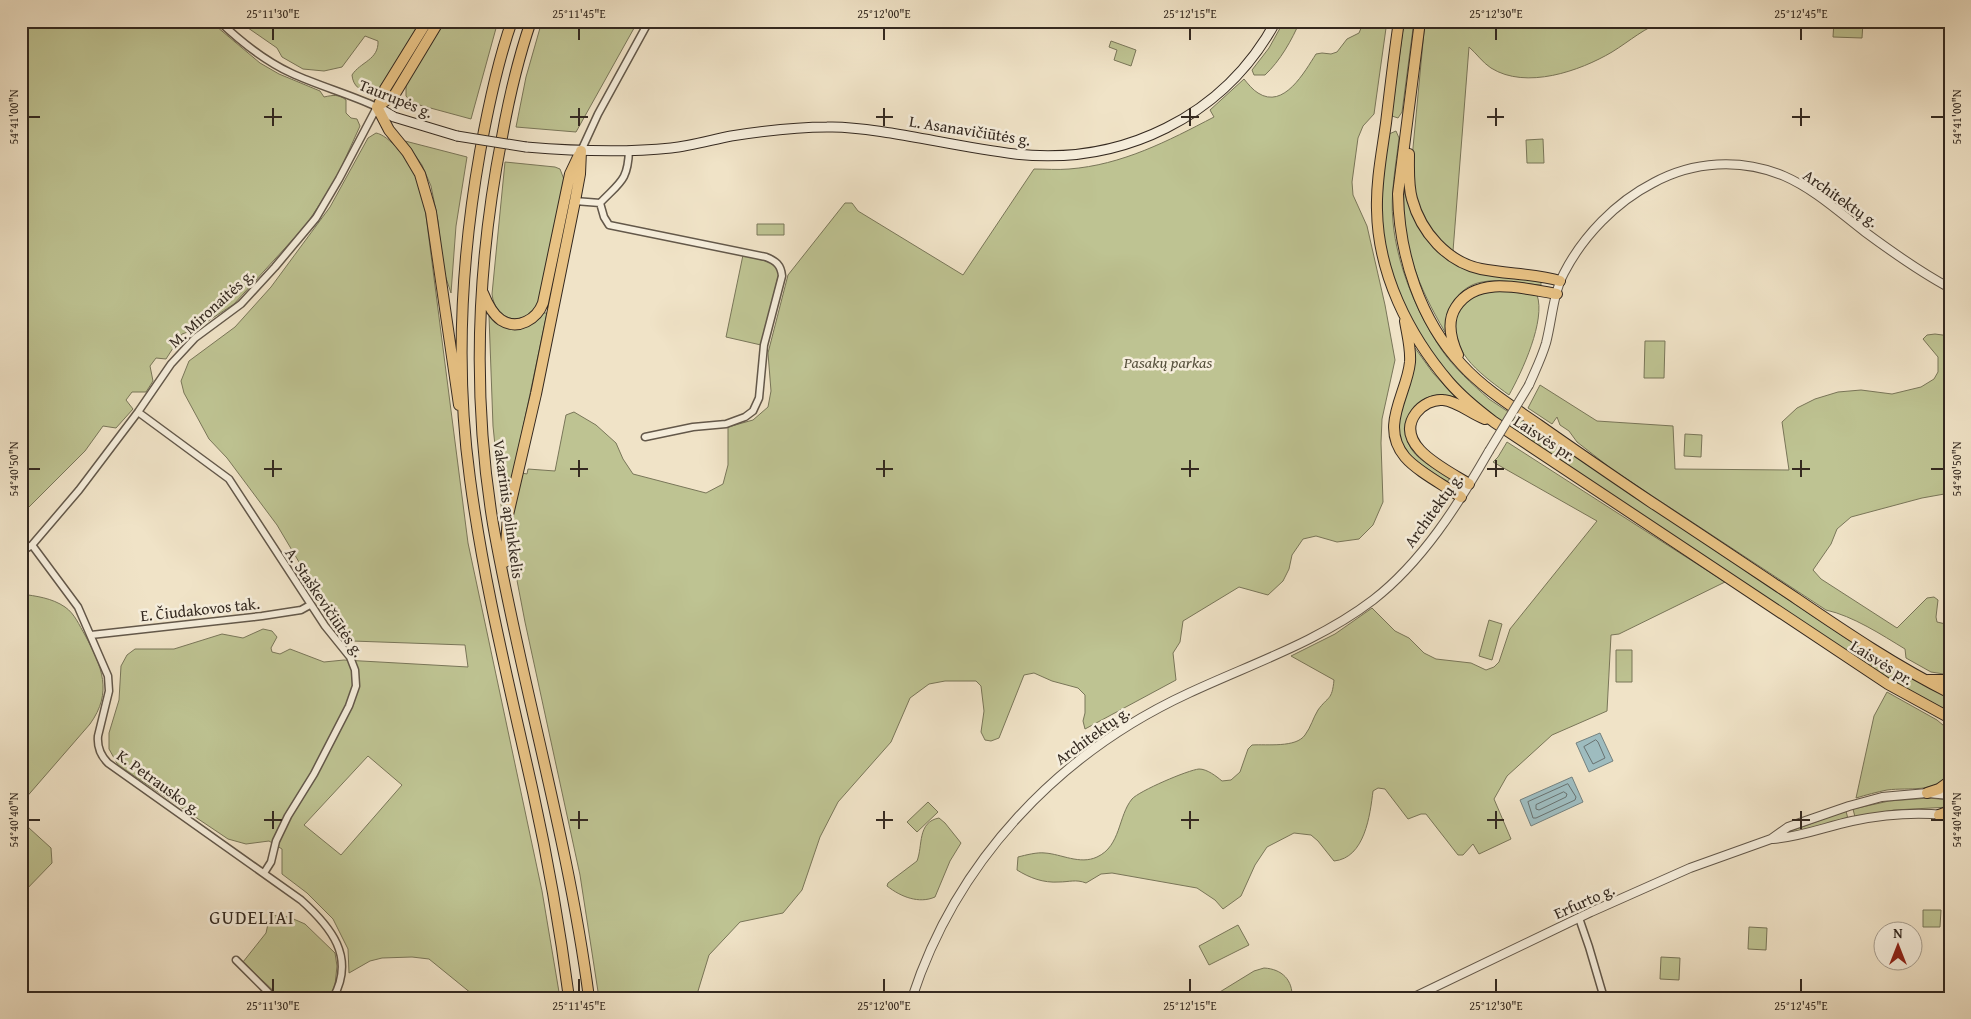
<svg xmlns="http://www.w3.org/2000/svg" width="1971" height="1019" font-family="'Gentium Book Plus',serif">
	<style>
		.green { fill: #bec392; stroke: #797659; fill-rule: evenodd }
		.water { fill: #9ebcbf; stroke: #74817f }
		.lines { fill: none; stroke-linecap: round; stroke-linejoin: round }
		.shore { stroke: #697270; stroke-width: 1 }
		.minor-casing { stroke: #63584a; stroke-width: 9 }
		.tertiary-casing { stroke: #63584a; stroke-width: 10 }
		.secondary-casing { stroke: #342920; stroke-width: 11 }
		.primary-casing { stroke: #342920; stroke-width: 12 }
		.trunk-casing { stroke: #342920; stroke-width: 12 }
		.minor { stroke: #f5eddb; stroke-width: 6 }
		.tertiary { stroke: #f5eddb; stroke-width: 8 }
		.secondary { stroke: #f5eddb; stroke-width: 9 }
		.primary { stroke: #e8c284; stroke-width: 10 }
		.trunk { stroke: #e8c284; stroke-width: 10 }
		.tertiary-bridge-casing { stroke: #63584a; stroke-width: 10; stroke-linecap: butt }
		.secondary-bridge-casing { stroke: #342920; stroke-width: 11; stroke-linecap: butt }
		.tertiary-bridge { stroke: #f5eddb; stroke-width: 8 }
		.secondary-bridge { stroke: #f5eddb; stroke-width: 9 }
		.ticks { fill: none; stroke: #342920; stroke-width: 2 }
		.labels { text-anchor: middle; stroke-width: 5; stroke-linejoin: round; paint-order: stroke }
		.street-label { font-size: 16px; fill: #342920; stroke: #f5eddb }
		.park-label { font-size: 16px; font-style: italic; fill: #56503c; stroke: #f5eddb }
		.quarter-label { font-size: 19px; letter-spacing: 1px; fill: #342920; stroke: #f5eddb }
		.neatline { fill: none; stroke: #342920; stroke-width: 2 }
		.ticks-label { font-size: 12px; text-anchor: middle; fill: #342920 }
	</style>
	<rect width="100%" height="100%" fill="#f0e3c7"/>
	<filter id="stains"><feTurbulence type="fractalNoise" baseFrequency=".004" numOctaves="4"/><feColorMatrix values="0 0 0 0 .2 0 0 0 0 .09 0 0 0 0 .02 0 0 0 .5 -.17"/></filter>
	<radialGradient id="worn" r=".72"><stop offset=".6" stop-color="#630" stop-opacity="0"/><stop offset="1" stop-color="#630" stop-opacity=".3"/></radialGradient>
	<path class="green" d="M21 21H210L260 63 279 74 320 91 324 97C333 95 339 94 346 100V113L351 118 357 119 360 126 335 181 306 225 234 304 196 329 182 334 166 359 156 358 150 366 153 381 146 392H132L126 400 133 409 116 428 103 426 85 451 21 515Z
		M238 21H421L379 89 371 93C360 91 353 86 352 75 360 62 379 60 378 41L365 36 342 67 324 71 303 69 282 57 277 48Z
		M445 21H498L471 119 412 103 406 96V85Z
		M542 21H638L576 132 516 127 526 77Z
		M1284 21H1300C1292 40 1280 61 1265 75H1254L1252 70 1269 48Z
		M1364 21H1387L1374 114 1363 126 1358 138 1352 182 1353 195 1367 226 1385 305 1395 360 1382 419 1381 443 1383 502 1373 525 1359 539 1337 542 1316 536 1303 539 1292 555 1289 569 1283 581 1268 595 1239 587 1183 621 1180 642 1173 653 1176 680 1085 729 1083 721 1085 713V695L1078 688 1052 681 1034 673 1024 675 999 738 991 741 985 740 981 732 984 711 981 686 976 681H945L929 684 910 698 891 742 838 802 820 837 802 890 783 913 740 922 709 955 698 991 701 998H599L580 875 525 622 510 544 512 517 522 473 527 474 528 469 555 471 566 415 574 412 596 425 616 443 623 459 633 474 706 493 723 484 728 465V427L753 420 768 407 771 391 768 353 788 275 845 203H852L858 211 963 275 1034 169C1046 169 1057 170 1069 169 1122 165 1168 141 1214 117L1210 110 1244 79C1248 84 1253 90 1258 93 1284 110 1305 71 1316 54L1322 53 1331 54 1337 52 1347 39 1359 33Z
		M1404 21H1414L1402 112 1398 118 1392 116V112Z
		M1425 21H1665C1645 27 1630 41 1612 52 1580 71 1526 90 1491 68 1483 63 1476 53 1469 47L1453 251 1445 246 1429 228 1417 205 1411 169Z
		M1834 21 1863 22 1862 38 1833 37Z
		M1111 41 1136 50 1131 66 1114 60 1117 50 1109 47Z
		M1396 131 1399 138C1396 165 1390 194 1393 222 1397 266 1417 313 1441 349 1454 368 1472 384 1489 399L1880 661 1950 698V712L1875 672 1481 408C1434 366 1388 297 1383 232 1380 199 1384 167 1389 134Z
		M376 133C389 135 409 161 415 173 419 181 421 191 424 200L468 543 542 891 560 998H477L429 959 412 957 382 958 370 961 349 973 348 949 333 919 307 893 282 874V849L269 841 246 844 228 839 118 765 109 749V733L119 700 121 666 127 655 135 649H174L222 634 243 638 263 629 272 631 277 637 271 648 272 652 280 654 290 649 324 662 344 660 468 667 465 645 352 641 343 636 277 525 227 458 209 439 184 393 181 381 189 361 235 327 271 287 330 207 368 138ZM368 756 402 785 341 855 304 825Z
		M1543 139 1544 163H1527L1526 140Z
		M405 141 467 157 456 226 451 293 443 269 438 221 431 186 422 165Z
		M505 162 555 167 560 169 565 182 538 303C525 328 495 322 492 294Z
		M1404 191C1429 272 1468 271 1541 281V285C1522 284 1500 278 1482 282 1458 286 1446 310 1445 332 1418 286 1401 245 1404 191Z
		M757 224H784V235H757Z
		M743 255 773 263 779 273 761 345 726 337Z
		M1496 290 1537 295C1546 320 1522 372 1509 395 1485 377 1450 354 1456 320 1460 298 1478 294 1496 290Z
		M544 313H547L505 513 502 514 493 426 489 316 529 326Z
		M1935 334 1950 336V493L1922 498 1851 517 1837 529 1831 544 1813 570 1821 579 1897 628 1927 598 1934 597 1938 600 1936 617 1937 622 1950 625V675L1931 672 1906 658 1905 649C1882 635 1853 616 1826 610L1613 470 1577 442 1569 431 1560 425 1557 417 1552 424 1528 408 1540 385 1597 421 1673 426 1675 469 1789 470 1782 422 1797 408 1815 399 1838 392 1861 390 1892 394 1921 387 1934 379 1938 372V357L1923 339 1927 335Z
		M1645 341H1665L1664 378H1644Z
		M1415 348 1433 373 1455 397C1448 396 1440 394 1432 396 1409 402 1399 430 1412 450 1420 462 1438 470 1450 478L1447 482 1410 457 1402 445 1398 427Z
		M1685 434 1702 435 1701 457 1684 456Z
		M1507 442 1725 582 1619 634 1611 635 1607 711 1552 735 1507 776 1494 799 1511 839 1479 854 1473 844 1463 855H1458L1426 814H1421L1408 819 1385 789 1378 788 1373 791C1370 815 1365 858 1334 861L1318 841 1311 835 1294 833 1267 847 1255 865 1241 896 1223 909 1215 900 1197 888 1112 873 1101 874 1086 883C1076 879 1069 882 1059 882 1043 883 1030 878 1017 870L1018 857C1026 855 1037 852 1045 853 1061 854 1080 865 1097 857 1121 846 1118 816 1132 799 1139 791 1188 770 1199 769 1207 769 1216 776 1222 781L1231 780 1240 772 1248 749 1252 745C1267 744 1296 748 1305 735 1311 727 1313 718 1318 710 1328 696 1332 701 1334 680L1291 656 1335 634 1372 608 1395 631 1409 638 1424 653 1436 659 1471 663 1486 670 1494 667 1499 662 1510 629 1597 521 1493 462 1498 457Z
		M21 594C36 596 52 598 65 607 75 614 79 625 85 635 102 667 113 692 90 724L24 800 21 808Z
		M1489 620 1502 624 1492 660 1479 656Z
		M1616 650H1632V682H1616Z
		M1887 692 1937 720 1950 731V773C1934 794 1910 787 1887 790 1877 792 1866 795 1856 798L1874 716Z
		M1929 798 1950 800V807L1894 810 1855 817 1853 809 1889 801Z
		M928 802 938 812 917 832 907 822Z
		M1846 811 1848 819 1777 837V836Z
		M21 817 29 828 51 848 52 863 21 895Z
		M939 818 945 823 961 843 950 861 935 897C919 904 901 897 887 886L888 883 917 861C923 846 917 822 939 818Z
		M1923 910H1941L1940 927H1923Z
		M270 915 289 917 305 924 335 953 337 966 335 985 329 998H281L243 962 266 933Z
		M1238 925 1249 945 1209 965 1199 946Z
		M1749 927 1767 928 1766 950 1748 949Z
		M1661 957 1680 958 1679 980 1660 979Z
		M1264 968C1282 969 1293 980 1292 998H1210L1254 971Z"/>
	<path class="water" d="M1600 733 1613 761 1589 772 1576 743Z
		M1572 777 1583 802 1531 826 1520 800Z"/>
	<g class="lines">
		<path class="shore" d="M1596 740 1598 742 1605 758 1593 764 1584 747Z
			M1568 784 1576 797 1575 800 1536 818H1533L1528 802Z
			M1564 792 1567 794 1566 797 1539 810 1536 809V805Z"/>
		<g class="minor-casing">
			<path id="minor" d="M581 151 598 114 649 21
				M575 201 600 203C620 182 628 181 629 150
				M600 203 604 217 609 225 766 257C776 261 781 265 782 276L764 345 759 398 753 411 745 417 726 424 693 427 645 437
				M138 412 229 479 325 626 350 657 355 670 356 686 349 706 314 774 288 816 276 841 271 862 264 873
				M32 545 78 607 108 676 109 691 98 736C97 747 100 755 108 763L301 900C331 927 356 957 333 998
				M21 552 32 545 79 490 138 412 171 364 195 338 241 304 275 267 316 218 339 179 377 107C349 94 319 86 291 73 265 61 240 41 219 21
				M91 635 262 616 301 610 310 605
				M1579 918 1589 947 1604 998
				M236 960 274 998"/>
		</g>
		<g class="tertiary-casing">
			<path id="tertiary" d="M1529 385C1535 371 1542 357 1546 343 1552 320 1553 294 1564 273 1583 236 1616 202 1653 183 1693 161 1741 158 1784 176 1814 189 1839 212 1865 232 1892 252 1920 272 1950 288
				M1773 839C1800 837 1825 827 1852 821 1881 815 1914 812 1944 815
				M912 998C957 860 1059 753 1189 693 1251 664 1318 642 1373 600 1422 562 1458 505 1489 451
				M1412 998 1591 912 1690 868 1771 839 1788 827 1849 806 1882 797 1927 793 1950 795"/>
		</g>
		<g class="secondary-casing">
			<path id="secondary" d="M377 107 394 117 457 136
				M526 147C574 151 623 153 671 148 691 146 711 140 731 136 763 131 795 127 827 127 849 126 870 130 891 133 933 140 974 149 1015 154 1122 166 1224 117 1276 21"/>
		</g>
		<g class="primary-casing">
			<path id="primary" d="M1399 21C1394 55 1390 89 1386 123 1382 152 1376 181 1377 210 1378 273 1408 334 1449 382 1462 397 1478 410 1494 422L1888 684 1950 718
				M1420 21 1398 194C1399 255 1420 320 1462 365 1484 389 1513 407 1539 425 1576 451 1614 477 1651 502 1700 534 1749 567 1797 599 1847 633 1896 666 1950 693
				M1409 154C1409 169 1408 185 1412 199 1421 232 1447 262 1481 269 1506 274 1538 274 1560 281
				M1405 321C1407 334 1411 348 1410 362 1407 394 1379 426 1405 457 1418 472 1444 485 1461 497
				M1458 355C1451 340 1446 322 1456 307 1477 274 1525 289 1557 294
				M1469 484C1447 470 1392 445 1416 413 1422 405 1433 399 1443 400 1457 401 1471 414 1485 419
				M1928 680H1950
				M1927 793 1939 789 1950 781
				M1939 815 1950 811"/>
		</g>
		<g class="trunk-casing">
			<path id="trunk" d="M512 21C497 63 488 108 480 152 461 260 455 370 470 479 484 585 510 688 533 792 548 860 560 929 569 998
				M531 21C518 59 509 98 502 137 477 264 472 396 493 524 521 683 568 837 589 998
				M377 107 389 130 407 152 420 174 431 212 459 405
				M377 107 395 94 439 21
				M378 107 385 89 427 21
				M483 293C487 303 492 314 501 320 518 331 537 319 543 303L570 174 579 155
				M505 562 508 515 536 394 575 201 580 174 581 151"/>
		</g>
		<use href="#minor" class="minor"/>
		<use href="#tertiary" class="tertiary"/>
		<use href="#secondary" class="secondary"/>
		<use href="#primary" class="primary"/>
		<use href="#trunk" class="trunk"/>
		<g class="tertiary-bridge-casing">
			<path id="tertiary-bridge" d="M1489 451 1529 385"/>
		</g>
		<g class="secondary-bridge-casing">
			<path id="secondary-bridge" d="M457 136 526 147"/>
		</g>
		<use href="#tertiary-bridge" class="tertiary-bridge"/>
		<use href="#secondary-bridge" class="secondary-bridge"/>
	</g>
	<path class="ticks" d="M273 28V40M579 28V40M884 28V40M1190 28V40M1496 28V40M1801 28V40M273 108V126M579 108V126M884 108V126M1190 108V126M1496 108V126M1801 108V126M28 117H40M264 117H282M570 117H588M876 117H893M1181 117H1199M1487 117H1504M1792 117H1810M1931 117H1944M273 460V477M579 460V477M884 460V477M1190 460V477M1496 460V477M1801 460V477M28 469H40M264 469H282M570 469H588M876 469H893M1181 469H1199M1487 469H1504M1792 469H1810M1931 469H1944M273 811V829M579 811V829M884 811V829M1190 811V829M1496 811V829M1801 811V829M28 820H40M264 820H282M570 820H588M876 820H893M1181 820H1199M1487 820H1504M1792 820H1810M1931 820H1944M273 979V992M579 979V992M884 979V992M1190 979V992M1496 979V992M1801 979V992"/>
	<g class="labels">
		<g class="street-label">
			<text transform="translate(396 98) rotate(22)" y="6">Taurupės g.</text>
			<text transform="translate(970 130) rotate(9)" y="6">L. Asanavičiūtės g.</text>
			<text transform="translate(1841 198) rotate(35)" y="6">Architektų g.</text>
			<text transform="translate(211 308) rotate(-42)" y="6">M. Mironaitės g.</text>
			<text transform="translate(1545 438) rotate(33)" y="6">Laisvės pr.</text>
			<text transform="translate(509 509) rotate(82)" y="6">Vakarinis aplinkkelis</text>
			<text transform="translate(1433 510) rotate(-54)" y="6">Architektų g.</text>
			<text transform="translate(325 602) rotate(56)" y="6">A. Staškevičiūtės g.</text>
			<text transform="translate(200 609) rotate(-6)" y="6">E. Čiudakovos tak.</text>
			<text transform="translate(1882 662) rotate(32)" y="6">Laisvės pr.</text>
			<text transform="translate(1092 735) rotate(-36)" y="6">Architektų g.</text>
			<text transform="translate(159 782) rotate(36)" y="6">K. Petrausko g.</text>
			<text transform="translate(1584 901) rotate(-24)" y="6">Erfurto g.</text>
		</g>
		<g class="park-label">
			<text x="1168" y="368">Pasakų parkas</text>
		</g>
		<g class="quarter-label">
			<text x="252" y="924">GUDELIAI</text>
		</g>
	</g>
	<rect width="1971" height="1019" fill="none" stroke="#f0e3c7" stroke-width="55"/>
	<g transform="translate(1898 946)"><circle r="24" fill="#f5eddb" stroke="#a89f90"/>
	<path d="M0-4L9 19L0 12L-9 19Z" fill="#8f2418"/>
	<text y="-8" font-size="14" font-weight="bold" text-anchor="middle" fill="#342920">N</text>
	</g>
	<rect x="28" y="28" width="1916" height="964" class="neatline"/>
	<g class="ticks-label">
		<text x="273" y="18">25°11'30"E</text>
		<text x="579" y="18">25°11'45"E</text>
		<text x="884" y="18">25°12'00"E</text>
		<text x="1190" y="18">25°12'15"E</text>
		<text x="1496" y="18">25°12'30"E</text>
		<text x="1801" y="18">25°12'45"E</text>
		<text transform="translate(14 117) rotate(-90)" y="4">54°41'00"N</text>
		<text transform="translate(1957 117) rotate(-90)" y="4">54°41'00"N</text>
		<text transform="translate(14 469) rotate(-90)" y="4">54°40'50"N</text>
		<text transform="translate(1957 469) rotate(-90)" y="4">54°40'50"N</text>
		<text transform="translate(14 820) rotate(-90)" y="4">54°40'40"N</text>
		<text transform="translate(1957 820) rotate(-90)" y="4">54°40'40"N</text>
		<text x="273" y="1010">25°11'30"E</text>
		<text x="579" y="1010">25°11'45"E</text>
		<text x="884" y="1010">25°12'00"E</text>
		<text x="1190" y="1010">25°12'15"E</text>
		<text x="1496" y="1010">25°12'30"E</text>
		<text x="1801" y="1010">25°12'45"E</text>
	</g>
	<rect width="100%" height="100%" filter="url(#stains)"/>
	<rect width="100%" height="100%" fill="url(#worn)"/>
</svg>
